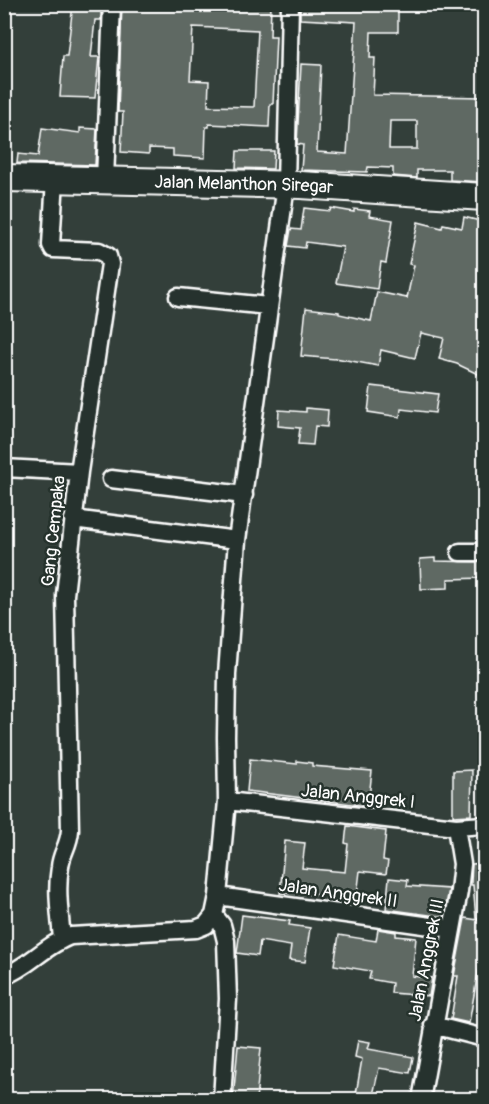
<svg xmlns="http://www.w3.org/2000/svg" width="489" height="1104" font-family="Pangolin,sans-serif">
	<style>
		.building { fill: #5f6964; stroke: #fff; stroke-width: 1.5; fill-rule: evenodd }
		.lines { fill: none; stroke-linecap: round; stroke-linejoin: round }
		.minor-casing { stroke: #fff; stroke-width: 21 }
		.primary-casing { stroke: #fff; stroke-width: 30 }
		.minor { stroke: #26332d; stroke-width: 16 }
		.primary { stroke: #26332d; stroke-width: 26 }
		.labels { text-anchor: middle; stroke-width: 5; stroke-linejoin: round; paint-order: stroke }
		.street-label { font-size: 18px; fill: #fff; stroke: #26332d }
	</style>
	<rect width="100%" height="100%" fill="#333f3a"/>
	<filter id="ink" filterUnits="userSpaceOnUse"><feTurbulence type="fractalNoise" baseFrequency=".0167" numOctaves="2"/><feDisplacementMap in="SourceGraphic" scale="12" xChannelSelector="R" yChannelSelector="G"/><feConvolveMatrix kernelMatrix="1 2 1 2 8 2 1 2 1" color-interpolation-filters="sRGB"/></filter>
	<g filter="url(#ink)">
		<path class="building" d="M73 4H101V20H95L91 57H99L95 98 60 97 63 56H67Z
			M122 4H271L270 36H276L273 104H270L269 127 209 124V127H206L205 158 173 156V149L149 148V154L121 152 123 112H118ZM193 27 258 30 254 107 208 106 209 81 190 80Z
			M300 4H398V32H371L370 58H375L373 95 484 97V182L450 180V170H417V178L393 176V168L368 167 367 172 301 170 303 145 297 144 301 64 321 65 317 152 347 154 356 22 300 19ZM390 121H417V149H389Z
			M42 128 80 133V128L97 129 95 165 17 163 18 154 38 156Z
			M237 151H274L273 169 236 168Z
			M304 208 330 211 331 208 354 212V209L370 211 369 216 393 220 386 263 381 262 377 289 336 283 343 247 306 242 305 248 288 246 291 229 301 230Z
			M464 217 484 222V377L457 364 439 359 444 338 421 333 415 358 381 350 378 366 335 358V359L301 356 306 308 339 312V314L371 321 377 292 407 298 414 265 409 264 418 222 442 228 443 224 462 228Z
			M371 386 438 394 435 413 401 409 400 417 368 412Z
			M306 408 328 410 327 427 315 426 313 445 298 444 300 428 278 426 279 410 306 412Z
			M435 558V561L484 562V578L448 579V588L421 589 420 559Z
			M250 759 297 764V761L312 763V766L372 771 368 806 247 791Z
			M472 770 471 815 453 816V771Z
			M347 826 386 831 383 860 388 861 386 874 360 871 356 904 326 901V895L280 893 285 841 305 843 302 868 345 872 348 844 345 843Z
			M484 863V918H476L473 885H471V882L472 864Z
			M389 878 408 880 407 886 449 889 444 917 386 909Z
			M242 915 290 921 289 925 310 928 305 962 289 960 291 946 260 941 258 956 237 953Z
			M465 918 484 921V946L483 956H481L469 1023 451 1019 458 976H454Z
			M378 929 396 932V936L416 938 412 976 432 978 429 996 391 993 392 983 369 979 371 971 334 965 339 935 376 941Z
			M358 1040 370 1042 368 1049 413 1057 410 1073 379 1068 372 1100H355L362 1059 355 1057Z
			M238 1046 261 1048 256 1100H233Z"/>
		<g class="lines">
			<g class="minor-casing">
				<path id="minor" d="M55 179 51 245 53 249 99 251 108 256 110 264 79 472 65 595 70 830C69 846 61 853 60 867 56 890 60 915 62 939
					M105 180 112 4
					M178 297 268 306
					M4 468 79 472
					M111 479 244 495
					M73 519 237 540
					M460 552H484
					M227 801 456 827 484 825
					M218 896 452 929
					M214 915 222 925 226 941 228 999 222 1100
					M4 976C29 967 46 944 71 936L196 929 206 925 214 915 218 896 227 801 226 737 227 674 237 540 286 185 290 4
					M433 1025 484 1038
					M421 1100 459 891 462 864 456 827"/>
			</g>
			<g class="primary-casing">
				<g id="primary">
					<path id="s1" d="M4 178 301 185 484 197"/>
				</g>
			</g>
			<use href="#minor" class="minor"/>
			<use href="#primary" class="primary"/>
		</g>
	</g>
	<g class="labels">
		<g class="street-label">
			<text dy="6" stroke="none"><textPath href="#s1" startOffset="240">Jalan Melanthon Siregar</textPath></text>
			<text transform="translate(53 531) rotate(-84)" y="6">Gang Cempaka</text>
			<text transform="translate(358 796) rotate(6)" y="6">Jalan Anggrek I</text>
			<text transform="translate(338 893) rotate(8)" y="6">Jalan Anggrek II</text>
			<text transform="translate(426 960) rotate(-79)" y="6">Jalan Anggrek III</text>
		</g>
	</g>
	<rect width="489" height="1104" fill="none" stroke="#26332d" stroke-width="24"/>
	<rect x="12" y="12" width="465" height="1080" fill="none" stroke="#fff" stroke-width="2" filter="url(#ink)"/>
</svg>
